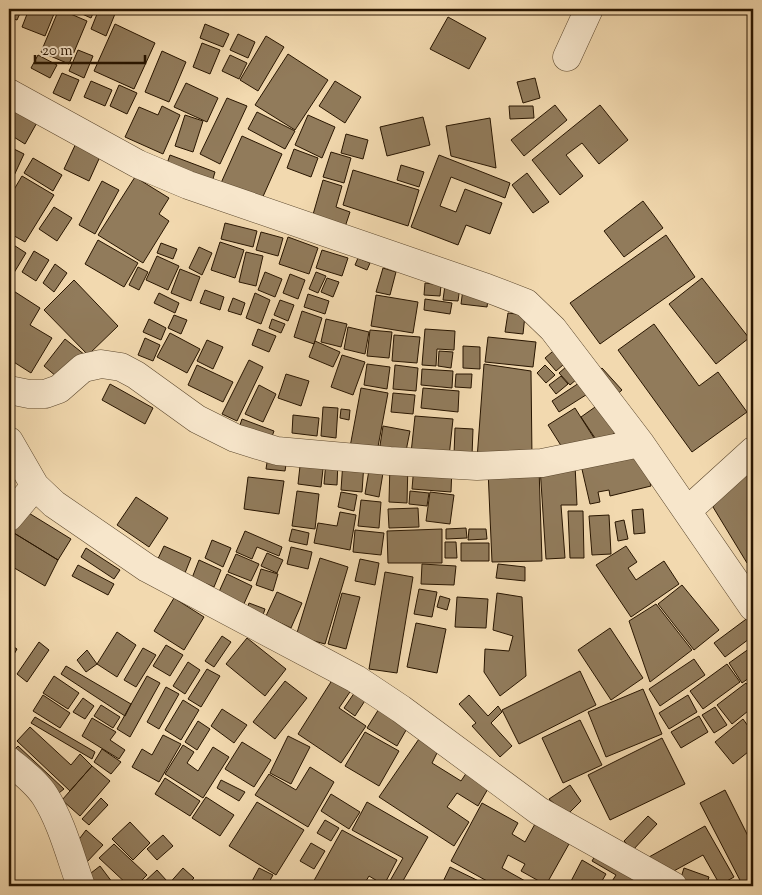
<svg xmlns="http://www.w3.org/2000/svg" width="762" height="895" font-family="'Sorts Mill Goudy',serif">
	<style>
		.building { fill: #917b5b; stroke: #281500 }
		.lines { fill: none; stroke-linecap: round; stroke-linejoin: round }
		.minor-casing { stroke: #5a462c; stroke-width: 29 }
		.minor { stroke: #f7e6cb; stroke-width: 28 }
	</style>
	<rect width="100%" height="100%" fill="#f2d9af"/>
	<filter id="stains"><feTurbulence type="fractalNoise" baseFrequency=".004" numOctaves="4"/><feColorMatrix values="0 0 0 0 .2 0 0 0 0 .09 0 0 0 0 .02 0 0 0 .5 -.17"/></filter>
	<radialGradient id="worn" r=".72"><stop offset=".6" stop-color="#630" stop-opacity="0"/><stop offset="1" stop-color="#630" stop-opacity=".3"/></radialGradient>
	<path class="building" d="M9 9H22L17 20 9 17Z
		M29 9H56L45 36 22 27Z
		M59 9 87 21 69 64 41 52Z
		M71 9H95L91 18Z
		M99 9H117L106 36 91 29Z
		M448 17 486 38 469 69 430 49Z
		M115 24 155 43 134 89 94 71Z
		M205 24 229 34 223 47 200 38Z
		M238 34 255 42 248 58 230 50Z
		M266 36 284 47 258 91 240 80Z
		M202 43 220 50 210 74 193 67Z
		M78 50 93 56 84 78 69 71Z
		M162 51 186 62 169 102 145 92Z
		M288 54 328 80 295 130 255 105Z
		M38 55 57 65 50 78 31 68Z
		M230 55 247 63 239 79 222 71Z
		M62 73 79 80 70 101 53 93Z
		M535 78 540 98 523 103 517 82Z
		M91 81 112 90 105 106 84 97Z
		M335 81 361 97 345 123 319 106Z
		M186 83 218 98 207 122 174 107Z
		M119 85 137 93 127 114 110 106Z
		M227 98 247 106 220 164 200 154Z
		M555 105 567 120 524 156 511 140Z
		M600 105 628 140 599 164 582 143 566 155 583 176 560 195 532 160Z
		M162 106 180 115 163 154 125 137 139 107 158 115Z
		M509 106H533L534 118 510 119Z
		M9 108 39 119 25 144 9 134Z
		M257 112 295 131 285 149 248 129Z
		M185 115 203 121 193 152 175 146Z
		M308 115 335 127 322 158 295 145Z
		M423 117 430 145 387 156 380 127Z
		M490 118 496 168 451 156 446 126Z
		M346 134 368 140 363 159 341 153Z
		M242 136 282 154 261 201 221 183Z
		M78 139 103 150 89 181 64 169Z
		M14 149 24 154 12 180 9 178V159Z
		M294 149 318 158 311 177 287 168Z
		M331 152 351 158 344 183 323 177Z
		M170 155 215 172 210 189 164 172Z
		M439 155 510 183 505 198 451 177 440 206 456 212 465 189 502 203 490 234 466 225 458 245 411 227Z
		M33 158 62 175 53 191 24 173Z
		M401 165 424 172 419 187 397 180Z
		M353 170 419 190 408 226 343 205Z
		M527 173 549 202 533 213 512 185Z
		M22 176 54 195 25 242 9 233V198Z
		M135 177 169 198 159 214 169 221 143 263 98 235Z
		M323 180 342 186 336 207 350 212 345 227 312 218Z
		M102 181 119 190 95 234 79 225Z
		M643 201 663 228 624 257 604 231Z
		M54 207 72 218 57 241 39 229Z
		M225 223 257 231 253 247 221 239Z
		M261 232 283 238 278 256 256 250Z
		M666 235 695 277 600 344 570 303Z
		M288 237 318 248 309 274 279 264Z
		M98 240 138 263 124 287 85 264Z
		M9 242 26 253 9 281Z
		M220 242 244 250 235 278 211 270Z
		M161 243 177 249 173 259 157 253Z
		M199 247 212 253 202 275 189 268Z
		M322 250 348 258 342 276 316 268Z
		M34 251 49 260 36 281 22 272Z
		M246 252 263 256 256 286 239 282Z
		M157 256 179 266 168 290 146 280Z
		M358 258 370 263 367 270 355 265Z
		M55 264 67 273 54 292 43 283Z
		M138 267 148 272 139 290 129 285Z
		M383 268 396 272 390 295 376 292Z
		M180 269 200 277 191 301 171 293Z
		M265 272 282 279 275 297 258 290Z
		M316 272 326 276 318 293 309 289Z
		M290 274 305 280 298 299 283 293Z
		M327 278 339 282 333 297 321 292Z
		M702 278 749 338 716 364 669 304Z
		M74 280 118 326 88 355 44 310Z
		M425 283 441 285 440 296 424 295Z
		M445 285 460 287 458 301 443 300Z
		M9 288 40 308 30 325 52 338 31 373 9 359Z
		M463 289 489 292 487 307 461 304Z
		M205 290 224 297 220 310 200 303Z
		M159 293 179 303 175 313 154 303Z
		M255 293 270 300 261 324 246 318Z
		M308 294 329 301 325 314 304 307Z
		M376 295 418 302 413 333 371 326Z
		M233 298 245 303 241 315 228 311Z
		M425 299 452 303 450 314 424 310Z
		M280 300 294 305 288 321 274 315Z
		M302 311 322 318 314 344 294 337Z
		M508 313 525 315 523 334 505 332Z
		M174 315 187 320 181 334 168 328Z
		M149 319 166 328 161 340 143 332Z
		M272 319 285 324 281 333 269 328Z
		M326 319 347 324 341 347 321 342Z
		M654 324 699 386 718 372 747 412 692 452 618 350Z
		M348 327 369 332 365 354 344 349Z
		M258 329 276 336 269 352 252 345Z
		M425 329 455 331 454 350 437 349 436 366 422 365Z
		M370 330 392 332 389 358 367 356Z
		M170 333 200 349 187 373 157 357Z
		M394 335 420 337 417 363 392 361Z
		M488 337 536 342 533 367 485 362Z
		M145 338 160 345 153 361 138 355Z
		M65 339 85 355 63 382 44 366Z
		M207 340 223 347 213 369 197 361Z
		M315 341 340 352 333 367 309 357Z
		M463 346 480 347V369L463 368Z
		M559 346 570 359 556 371 545 358Z
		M439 351 453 352 451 368 438 366Z
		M342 355 365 362 353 395 331 387Z
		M249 360 263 367 237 421 222 414Z
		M574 360 585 372 570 385 559 373Z
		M367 364 390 367 387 389 364 385Z
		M484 364 531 371 532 458 477 459Z
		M197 365 233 382 223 402 188 385Z
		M395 365 418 368 416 391 393 389Z
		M545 365 555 375 546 383 537 373Z
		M602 368 622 390 613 398 594 375Z
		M422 369 453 371 452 388 421 385Z
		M286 374 309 381 301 406 278 398Z
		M456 374H472L471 388 455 387Z
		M561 376 568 384 556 394 549 385Z
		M582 381 589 393 559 412 552 401Z
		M110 384 153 408 145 424 102 400Z
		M259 385 276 394 263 422 245 414Z
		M361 388 388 393 377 452 350 447Z
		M423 388 459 391 458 412 421 408Z
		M393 393 415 395 413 414 391 412Z
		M605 400 623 427 599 444 581 417Z
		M323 407 338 408 336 438 321 436Z
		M575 408 594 438 567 455 548 425Z
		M341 409 350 410 349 420 340 418Z
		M293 415 319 418 317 436 292 433Z
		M415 416 453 419 449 457 411 453Z
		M242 419 274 431 270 442 238 431Z
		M383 426 410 431 405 456 379 452Z
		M455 428 473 429 472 456 454 455Z
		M642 451 651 486 610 496 609 490 598 492 600 502 590 504 581 465Z
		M268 456 287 458 285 471 266 469Z
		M301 457 324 460 321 487 298 484Z
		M326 461 338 462 337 485 324 484Z
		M343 461 364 463 362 492 341 490Z
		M390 462H408L407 503 389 502Z
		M370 464 384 467 379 497 365 494Z
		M414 465 452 467 451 492 412 489Z
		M575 465 577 505H561L565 558 546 559 540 467Z
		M539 468 542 561 492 562 488 470Z
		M743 468 753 485V559L747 563 713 507Z
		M248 477 284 481 279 514 244 509Z
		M297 491 319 494 315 529 292 526Z
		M410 491 429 493 427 506 409 504Z
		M341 492 357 495 354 511 338 507Z
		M430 492 454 495 450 524 426 521Z
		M136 497 168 518 149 547 117 525Z
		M361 500 381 502 379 528 358 526Z
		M19 507 71 539 58 560 9 530Z
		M418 508 419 527 389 528 388 509Z
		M643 509 645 533 634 534 632 510Z
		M568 511H583L584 558H570Z
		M340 512 356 515 350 550 314 543 318 523 337 526Z
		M609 515 611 554 592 555 589 516Z
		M624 520 628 539 618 541 615 522Z
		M466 528 467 538 446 539V529Z
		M292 529 309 533 307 545 289 541Z
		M442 529V563H388L387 531Z
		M469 529H486L487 539 468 540Z
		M9 530 58 560 45 586 11 566 9 571Z
		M355 530 384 533 381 555 353 552Z
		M245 531 282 547 279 556 257 547 252 559 236 552Z
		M212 540 231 548 223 567 205 558Z
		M445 542H456L457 558H445Z
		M461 543H489V561H461Z
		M164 546 191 558 183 578 155 565Z
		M626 546 637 562 628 568 636 580 664 561 679 584 631 617 596 565Z
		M291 547 312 552 308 569 287 564Z
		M86 548 120 570 114 579 81 557Z
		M267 553 283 560 277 573 261 566Z
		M236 554 259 564 251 581 228 572Z
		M320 558 348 567 325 644 296 636Z
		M360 559 379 563 375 585 355 581Z
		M199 560 221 570 214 587 192 578Z
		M422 564 456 566 454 585 421 584Z
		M498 564 525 567V581L496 578Z
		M78 565 114 584 108 595 72 576Z
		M261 569 278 574 273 591 256 585Z
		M385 572 413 577 397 673 369 669Z
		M227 574 252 586 243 606 218 594Z
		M682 585 719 630 694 650 658 604Z
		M419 589 437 592 432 617 414 614Z
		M277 592 302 603 291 628 266 616Z
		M342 593 360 597 346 649 328 644Z
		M497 593 522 597 526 676 500 696 484 672 485 649 509 651 513 636 493 630Z
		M440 596 450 599 447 610 437 607Z
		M457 597 488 599 486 628 455 627Z
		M174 598 204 617 184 650 154 631Z
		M249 603 265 609 263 615 247 609Z
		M656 604 692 650 650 682 629 621Z
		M749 617 753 622V636L725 657 714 643Z
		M416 623 446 629 437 673 407 667Z
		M610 628 643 678 611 700 578 650Z
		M117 632 136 645 117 677 97 664Z
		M222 636 231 642 214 667 205 661Z
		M247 638 286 669 265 696 226 664Z
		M39 642 49 650 27 682 17 674Z
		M9 644 17 649 9 663Z
		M166 645 183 655 170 676 153 666Z
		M753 646V675L742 683 729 663Z
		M143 648 156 655 136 687 124 680Z
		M87 650 97 664 86 672 77 660Z
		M694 659 705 675 660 706 649 689Z
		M188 662 200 670 185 694 173 686Z
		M727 664 740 682 703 709 690 691Z
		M66 666 131 704 125 716 61 674Z
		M207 669 220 676 201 707 188 699Z
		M580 671 596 705 519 744 502 710Z
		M336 674 354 686 339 708 366 726 341 763 298 734Z
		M54 676 79 693 68 709 43 693Z
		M147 676 160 683 130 737 117 729Z
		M285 681 307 698 275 739 253 722Z
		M746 683 753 692V707L732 724 717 705Z
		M166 687 179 694 159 729 147 722Z
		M357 689 368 696 355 716 344 708Z
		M643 689 662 734 606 757 588 712Z
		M43 695 70 713 60 728 33 711Z
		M469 695 488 716 498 706 502 712 491 723 512 746 500 757 472 726 476 723 459 704Z
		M688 695 697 712 669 729 659 713Z
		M83 698 94 706 85 719 73 712Z
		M183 700 199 710 181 740 165 730Z
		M382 704 409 725 397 746 367 728Z
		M101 705 120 717 113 728 94 716Z
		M715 707 727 725 714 733 702 715Z
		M222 709 247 725 234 743 211 726Z
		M699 716 708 732 681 748 671 732Z
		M35 717 95 752 92 759 31 723Z
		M92 718 116 732 110 740 125 750 119 759 82 736Z
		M743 719 753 733V748L733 764 715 742Z
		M580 720 602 765 563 783 542 738Z
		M198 721 210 729 197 750 185 742Z
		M30 727 71 765 80 754 92 766 70 791 17 741Z
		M365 732 399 751 379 786 345 766Z
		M163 735 181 744 159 782 132 767 142 749 152 755Z
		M288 736 310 747 291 784 270 773Z
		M421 736 441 745 432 763 461 781 467 772 489 787 478 806 457 793 447 807 469 822 454 846 379 797Z
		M662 738 685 784 610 820 588 775Z
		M242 742 271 760 254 787 225 769Z
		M183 745 194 752 187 763 198 771 213 747 229 757 203 798 165 774Z
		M18 746 64 789 55 796 11 753Z
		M102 749 121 762 111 774 94 762Z
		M92 766 110 781 80 816 62 800Z
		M310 767 334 782 308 827 255 795 269 774 296 790Z
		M165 778 200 801 190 816 155 794Z
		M221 780 245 792 239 801 217 788Z
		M570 785 581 801 567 815 549 799Z
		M725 790 753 846V886H743L700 803Z
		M331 794 360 812 349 829 321 811Z
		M206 797 234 815 220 836 192 818Z
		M101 798 108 805 89 825 82 819Z
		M257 802 304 830 276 875 229 846Z
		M367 802 428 837 400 886H387L403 858 352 830Z
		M482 803 518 823 512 834 525 842 535 824 569 844 546 885 521 871 525 864 508 855 502 868 534 886H496L451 861Z
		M648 816 657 824 633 850 624 841Z
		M325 820 339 828 331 841 317 833Z
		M130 822 150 843 133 860 112 839Z
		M705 826 734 877 720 885 703 855 661 878 649 857Z
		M86 830 103 845 85 864 74 846Z
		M342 830 397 860 384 885 369 876 363 886H311Z
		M163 835 173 846 157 860 147 849Z
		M311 843 325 851 314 869 300 861Z
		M114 844 147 875 136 886H129L99 858Z
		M599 849 639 873 631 886H609L616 875 592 861Z
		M582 860 606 874 599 886H572L569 885Z
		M100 866 115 886H86L82 880Z
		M450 867 489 886H441Z
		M183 868 194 878 186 886H167Z
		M259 868 273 875 267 886H258L251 883Z
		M684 868 709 877 706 886H685L679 884Z
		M157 870 167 881 162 886H144L142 884Z"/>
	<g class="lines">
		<g class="minor-casing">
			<path id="minor" d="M567 57 589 9
				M9 93 138 164 188 185 487 288 526 303 553 329 640 443 753 607
				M9 390 29 394H45L59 389 83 368 101 364 121 367 136 375 197 419 235 438 277 451 390 461 477 466 542 463 640 443
				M9 441 35 486 54 504 147 568 356 679 401 709 539 811 673 886
				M687 511 753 451
				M9 517 35 486
				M9 761C21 771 36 782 45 796 62 823 70 856 81 886"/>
		</g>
		<use href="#minor" class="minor"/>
	</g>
	<rect width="762" height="895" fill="none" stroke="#f2d9af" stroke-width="30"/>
	<rect x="10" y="10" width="742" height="875" fill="none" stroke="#281500" stroke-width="2.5"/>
	<rect x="15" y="15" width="732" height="865" fill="none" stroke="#281500"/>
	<path d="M35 55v8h110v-8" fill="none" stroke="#281500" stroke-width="2.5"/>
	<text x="42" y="55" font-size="15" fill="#281500" stroke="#f7e6cb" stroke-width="4" paint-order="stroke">20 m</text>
	<rect width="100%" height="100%" filter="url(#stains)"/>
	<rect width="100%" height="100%" fill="url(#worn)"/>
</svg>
